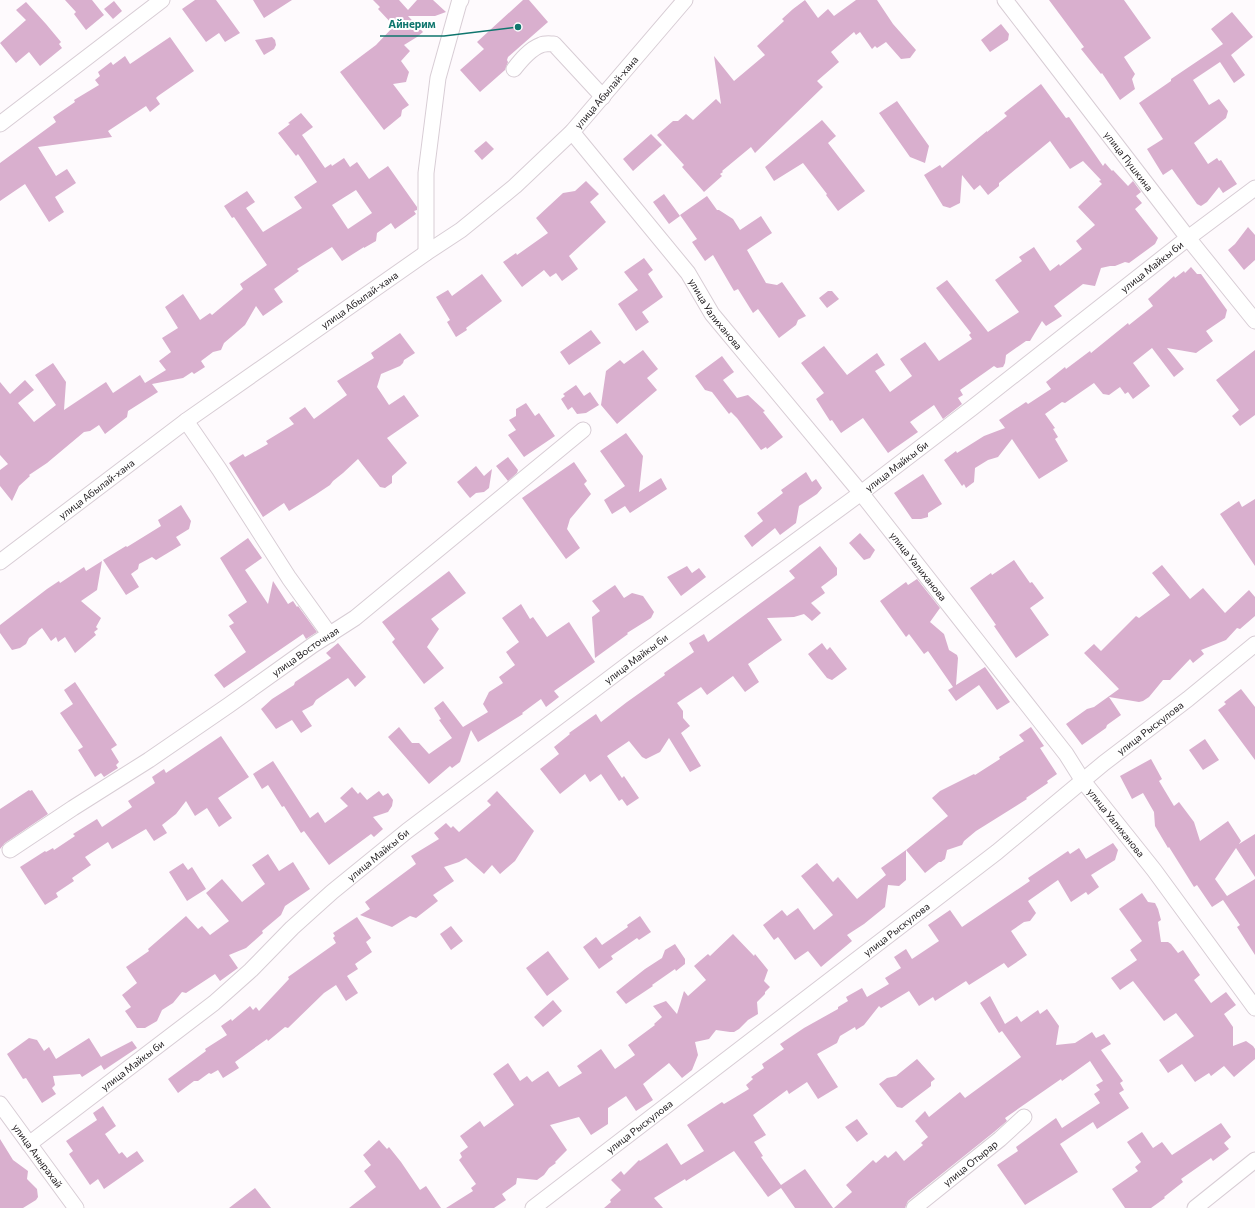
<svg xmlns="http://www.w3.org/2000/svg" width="1255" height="1208" font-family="Commissioner,sans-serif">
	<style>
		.building { fill: #d9afce; fill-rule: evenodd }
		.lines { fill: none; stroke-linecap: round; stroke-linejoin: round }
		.minor-casing { stroke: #d8cdd5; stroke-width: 17 }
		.minor { stroke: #fff; stroke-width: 15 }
		.labels { text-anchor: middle; stroke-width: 4; stroke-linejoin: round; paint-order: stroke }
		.street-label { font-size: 10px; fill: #242023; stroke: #fff }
		.leader { fill: none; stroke: #0f766e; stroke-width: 1.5 }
		.callout-dot { fill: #0f766e; stroke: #fff; stroke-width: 1.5 }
		.callout-label { font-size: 11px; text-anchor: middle; font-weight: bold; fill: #0f766e; stroke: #fff; stroke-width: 4; stroke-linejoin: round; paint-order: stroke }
	</style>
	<rect width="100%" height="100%" fill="#fefafd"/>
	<path class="building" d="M65 0H92L104 15 86 30 74 14 76 12Z
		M195 0H216L240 33 225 42 219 33 206 42 182 9Z
		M253 0H292L264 18Z
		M373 0H399L408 10 417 0H433L446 12 435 16H408L423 32 417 37 404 45 410 51 401 61 409 72 406 82 393 84 409 105 402 110 401 116 384 130 340 72 376 45 394 26 378 9 380 7Z
		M523 0H529L548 22 508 57 507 60 508 62 505 70 480 92 460 70 484 49 477 42Z
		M805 0 818 18 828 9 834 16 856 0H877L893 24 916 50 910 58 901 59 886 42 877 48 875 46 872 49 860 32 856 35 854 32 831 52 839 62 817 81 823 87 755 153 751 147 722 171 723 172 720 174 722 176 704 192 682 167 684 165 657 135 673 121H678L686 114 693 120 716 99 721 104 714 56 734 81 765 55 757 46 784 21 782 19 793 9Z
		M1049 0H1124L1151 38 1124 57 1135 74 1132 79 1135 89 1120 100 1102 73 1101 74 1081 49 1084 47Z
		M114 1 122 11 113 19 104 9Z
		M26 2 46 24 61 42 59 44 62 48 40 66 29 52 16 63 0 43 26 20 16 10Z
		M1232 12 1253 37 1231 55 1245 75 1234 83 1220 62 1193 80 1209 105 1219 99 1228 111 1226 118 1194 143 1208 164 1217 158 1219 161 1221 160 1237 184 1223 193 1219 187 1207 202 1201 206 1197 204 1172 169 1163 175 1147 149 1163 139 1139 103 1171 81V79L1223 44 1211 29Z
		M1001 24 1009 34 1008 40 990 52 981 40Z
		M170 37 194 71 158 96 156 98 160 104 150 112 146 106 108 131 112 137 38 147 56 176 67 169 76 183 55 197 64 212 49 222 25 184 0 201V163L56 122 53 117 75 102 74 100 99 85 95 80 100 76 98 72 111 62 113 65 125 56 130 64Z
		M272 37 275 40 276 45 274 49 264 55 255 40Z
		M1041 84 1066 118 1069 117 1103 166 1105 163 1112 171 1113 170 1128 186 1133 181 1141 192 1136 196 1142 203 1135 209 1158 238 1155 244 1129 263 1125 262 1115 266H1110L1101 268 1095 286 1083 284 1054 306 1062 316 1046 326 1042 321 1030 341H1026L1006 355 1005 363 1003 367 997 368 994 366 960 390 963 395 958 398 962 404 943 419 934 405 910 422 918 432 888 453 863 418 841 433 832 420 830 421 816 399 824 393 801 363 824 346 847 375 877 353 885 365 875 371 890 392 912 376 900 359 925 342 939 361 972 339 969 335 971 333 936 288 947 280 988 332 1019 312 995 280 1022 261 1019 257 1034 247 1050 271 1059 264 1060 266 1082 249 1076 241 1095 225 1078 207 1102 184 1099 181 1101 180 1083 161 1070 169 1050 141 999 183V186L988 195 980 185 974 190 962 175 960 203 950 208 943 206 924 175 940 165 942 168 987 131V132L1007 116 1004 113Z
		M897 101 929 146 925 163 910 157 879 113Z
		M301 113 313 127 302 135 325 168 331 164 332 166 344 158 350 167 357 162 369 179 388 166 417 207V210L414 211 416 214 395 229 391 223 377 233 376 241 364 248V247L342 261 332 247 297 269 299 271 274 289 283 302 263 316 256 306 245 325 224 343 221 350 213 352 201 361 205 367 194 374 192 372 183 378 152 384 158 392 128 411 127 417 105 434 99 425 90 431 84 432 47 463 29 475 30 476 19 486 12 501 0 486V470L8 464 0 455V382L10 394 25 380 34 390 18 403 34 422 56 405 35 375 53 363 66 382 64 410 106 382 113 393 140 375 145 383 166 370 159 361 171 352 162 338 178 328 165 307 183 294 200 320 210 313 212 315 243 289 240 284 267 265 234 217 232 218 224 206 247 191 255 202 246 208 263 232 302 208 294 197 317 182 298 154 296 156 278 133 290 124 288 123ZM356 190 372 213 348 229 332 205Z
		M822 120 836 136 828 143 865 191 838 211 826 195 827 194 803 163 774 181 765 167Z
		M651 134 662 145 633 171 623 159Z
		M486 141 494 149 482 160 474 151Z
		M586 181 599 194 590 202 606 222 569 256 578 269 562 281 556 273 550 277 544 270 522 287 503 262 516 253 517 255 548 233 536 218 563 193 575 191Z
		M664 194 680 216 669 224 653 202Z
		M707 196 717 210H719L733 219 740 230 761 216 772 233 747 250 766 283 777 285 782 282 806 316 798 320 796 325 779 338 758 309 753 313 738 289 734 291 713 255 705 261 692 242 697 239 680 215Z
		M1248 227 1255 235V260L1244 270 1228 250 1235 244Z
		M644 258 653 270 648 274 663 297 642 312 649 322 636 331 618 304 638 290 624 272Z
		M1191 267 1197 274H1201L1227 310 1225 318 1206 331 1213 341 1196 353 1167 348 1184 369 1174 377 1152 348 1133 363 1150 386 1133 399 1128 392 1125 394 1120 387 1109 395 1103 394 1094 383 1065 403 1062 402 1045 414 1055 428 1053 429 1058 437 1055 439 1068 461 1039 479 1012 439 998 457 988 460 975 468 974 482 966 488 964 484 962 486 944 460 956 451 957 453 984 436 1005 428 999 420 1026 402 1028 404 1051 389 1046 382 1065 367 1066 369 1090 351 1091 353 1128 323 1129 325 1153 306 1148 299 1174 276 1175 278 1184 271 1185 273Z
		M482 274 502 301 466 328 467 330 456 337 447 322 450 320 436 297 448 290 452 296Z
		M828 291H832L839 299 827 308 819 298Z
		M591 330 601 343 569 365 560 352Z
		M400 333 415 353 404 360 403 363 400 366 381 374 377 387 389 405 404 395 419 416 387 438 407 463 392 476V483L385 488 380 487 358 459 343 473 333 481 330 485 315 495 289 511 284 503 263 517 229 463 243 454 245 457 268 444 266 441 294 424 289 418 305 407 314 419 347 395 337 381 374 358 371 353Z
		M643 350 658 369 647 378 657 390 617 424 601 405 606 371 620 360 624 364Z
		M1255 350V415L1240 426 1232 416 1239 410 1216 380Z
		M722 356 734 372 723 380 737 398 748 395 765 411 763 412 783 437 767 449 766 447 761 450 737 418 731 412 729 414 712 392 705 390 695 376Z
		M576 385 584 396 590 392 599 405 586 413 577 414 572 407 568 410 561 399 565 396 563 394Z
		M526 403 535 416 539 413 555 436 524 457 508 435 516 430 509 420 516 416V409Z
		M626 433 643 456 639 492 661 478 667 489 630 513 625 506 612 514 604 500 625 486 600 451Z
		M508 457 518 470 517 473 508 481 496 466Z
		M574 462 587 481 584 484 591 494 570 519 567 529 580 548 566 559 522 498Z
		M476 466 484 476 492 469 489 488 484 492 476 493 470 498 457 482Z
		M806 472 812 482 816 479 822 488 817 494 799 506 796 523 780 535 775 528 752 547 744 536 763 521 757 513 783 493 781 490Z
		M923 474 942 504 928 513V517L921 519H912L894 493Z
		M1255 499V566L1220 514 1239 501 1242 507Z
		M181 505 191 521 189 529 176 537 181 545 156 560 152 557 139 564 138 569 131 574 139 587 126 595 103 560 126 546 127 547 161 526 158 520Z
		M860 533 875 550 870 558 864 560 849 543Z
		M248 538 262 558 245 570 268 604 273 581 288 604 293 601 297 607 298 606 317 632 306 639 303 634 224 688 214 675 246 652 229 626 234 623 228 615 247 602 220 558Z
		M820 546 837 568V575L821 587 825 593 811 603 821 613 812 621 804 614 794 617 767 618 782 640 748 664 759 682 745 692 733 676 707 695 701 687 677 703 683 711V718L690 726 681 733 701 766 690 772 669 738 660 752 646 759 642 757 629 741 607 756 622 778 624 776 639 798 627 806 622 799 619 801 601 774 590 782 585 774 560 794 540 769 559 754 554 747 570 734 569 733 596 714 601 722 627 702 665 675 664 673 694 652 689 643 704 634 708 642 795 578 789 571Z
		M1014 560 1030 583 1032 582 1044 598 1030 608 1049 635 1016 658 994 626 996 625 970 588 991 573 992 575Z
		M102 561 97 590 81 601 101 618 96 627 98 629 94 632 96 635 75 653 65 637 58 642 56 637 51 641 42 628 29 638 26 644 20 648 12 650 0 633V625L47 589 59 581 60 583 84 567 86 571Z
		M1162 565 1190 599 1203 588 1225 613 1249 590 1255 597V616L1240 629 1237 628 1226 640 1201 650 1204 654 1193 663 1190 659 1170 680H1163L1149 697 1143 701 1139 702 1109 697 1121 715 1107 725 1106 728 1082 745 1066 724 1087 709 1094 707 1119 689 1084 653 1094 644 1101 651 1136 616 1139 618 1170 595 1152 573Z
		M687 566 692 573 699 568 706 577 681 596 667 577Z
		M449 571 466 593 431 619 439 629 427 647 444 668 424 684 392 642 395 639 382 622Z
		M917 579 940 608 930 622 944 634 949 650 957 655 958 658 956 685 985 667 1010 702 997 710 979 685 956 701 948 690 953 687 928 651 924 654 909 634 906 637 880 601 906 582 908 585Z
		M615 585 624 598 632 593 643 596 654 612 651 618 627 633 628 634 595 658 592 617 600 611 592 601Z
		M521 604 530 619 533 617 547 637 569 622 595 662 554 691 559 697 546 707 541 699 522 713 523 714 478 742 471 730 460 762 452 768 450 766 429 784 388 737 399 727 412 743H419L429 754 452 738 439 720 441 719 434 708 443 701 463 727 488 712 483 704 489 692 503 683 499 677 515 665 506 652 519 642 502 618Z
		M338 643 366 677 355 687 348 678 316 700 313 705 302 711 312 726 301 733 292 720 276 729 261 709 272 699 294 685 295 682 331 658 326 653Z
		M822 643 827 650 830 647 847 669 832 680 827 678 808 654Z
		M75 682 117 745 111 749 119 762 116 765 118 768 104 777 101 773 95 777 78 750 83 747 60 713 73 704 64 690Z
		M1241 689 1255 707V760L1218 710 1226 704 1224 702Z
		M1031 727 1044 746 1040 748 1057 774 1047 781 1048 783 1026 798 1027 799 976 831 964 841 962 845 947 850 945 859 941 862H939L925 873 906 850 948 816 932 798 940 791 974 774 975 775 1000 759 999 757 1024 741 1019 735Z
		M221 736 249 777 218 798 232 818 219 827 207 808 195 816 186 801 176 814 162 825 167 833 154 841 146 829 112 849 108 842 85 857 91 865 72 878 74 881 56 893 58 897 45 905 20 867 45 851 46 852 53 848 54 850 75 836 73 834 97 819 102 827 132 807 128 801 155 783 152 777 164 769 166 773Z
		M1205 739 1219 760 1203 770 1189 750Z
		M1151 759 1162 779 1159 781 1174 806 1179 802 1194 822 1200 841 1228 821 1241 841 1239 844 1255 834V877L1236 848 1215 879 1227 896 1255 879V955L1237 927 1240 925 1223 900 1212 907 1197 885 1194 887 1169 847 1168 848 1155 826 1154 812 1143 793 1132 799 1120 776Z
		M273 761 310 818 318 812 325 823 348 806 340 798 352 787 358 794 360 792 367 800 379 791 383 796 388 793 393 800 392 806 388 812 373 817 383 829 374 837 371 834 329 865 304 831 301 833 284 806 282 807 268 785 262 789 253 774Z
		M29 790 30 791 32 790 48 814 5 843 0 849V809Z
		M497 791 534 831 515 861 500 874 492 865 484 874 466 858 459 862 444 867 454 881 433 895 438 901 416 918 410 916 392 927 360 915 370 909 365 902 416 864 411 856 439 839 434 833 446 823 451 828 453 826 459 832 491 805 487 801Z
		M1113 843 1118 850 1115 860 1091 875 1099 887 1088 895 1086 892 1071 902 1058 880 1028 901 1036 913 1030 921 1024 922 1011 931 1027 955 1008 968 1004 963 969 985 966 981 935 1001 933 997 919 1006 909 991 881 1008 879 1006 864 1025 856 1030 855 1027 840 1036 837 1043 817 1054 838 1087 818 1099 807 1082 789 1094 787 1090 753 1115 766 1135 754 1142 763 1156 761 1157 781 1185 805 1169 833 1208H795L781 1188 768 1197 734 1151 686 1181 685 1179 654 1198 663 1208H604L611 1202 610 1200 621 1190 611 1180 621 1171 624 1175 639 1160 640 1161 667 1143 681 1165 704 1151 687 1125 722 1102 724 1104 749 1089 746 1085 753 1079 751 1077 764 1068 762 1064 784 1049 780 1044 804 1028 838 1009V1007L848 1001 846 997 862 988 867 997 889 984 885 978 901 968 894 957 906 949 912 959 939 941 928 925 950 910 962 927 1030 881 1028 878 1068 851 1070 854 1079 848 1086 859Z
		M906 850V880L899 886 888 885 885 907 864 924 847 935 852 941 821 967 808 951 795 960 778 937 774 940 763 925 782 910 787 916 798 908 814 930 833 915 801 876 817 863 833 882 838 877 857 899 886 875 881 868Z
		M268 854 279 871 293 862 310 889 285 906 281 915 262 931 263 933 246 948 229 955 238 968 220 981 215 974 186 993 182 992 173 1003 162 1010 157 1021 145 1028H137L125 1011 131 1007 122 995 137 983 126 967 149 951 148 949 186 916 198 929 202 926 210 935 229 921 206 893 222 879 242 902 265 884 252 865Z
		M183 863 188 870 192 867 206 889 187 901 169 872Z
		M1142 893 1148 902 1155 903 1158 909 1161 920 1158 922 1161 942H1168L1171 944 1178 953 1183 950 1200 975 1194 980 1211 1003 1226 992 1236 1005 1224 1014 1233 1027V1046L1246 1041 1253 1046 1255 1049V1059L1234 1077 1224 1066 1211 1076 1209 1073 1195 1082 1182 1064 1168 1073 1159 1060 1194 1036 1176 1013 1164 1021 1133 981 1120 990 1111 978 1137 960 1130 950 1142 941 1119 909Z
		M640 916 651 932 639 940 637 938 611 956 613 959 599 969 583 947 596 937 602 945 628 927 627 925Z
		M357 917 371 938 366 942 372 952 355 964 358 969 347 976 358 993 346 1001 336 985 324 993 288 1028 285 1027 268 1041 267 1039 235 1062 239 1068 223 1078 218 1070 211 1074 209 1073 198 1081H194L178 1093 168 1079 206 1051 205 1049 227 1035 221 1026 231 1019 232 1021 250 1006 253 1010 256 1007 259 1011 289 979 288 977 336 943 333 938 335 936 333 933Z
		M451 926 463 941 451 950 440 934Z
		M733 934 754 956 755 954 768 970 764 981 770 987 765 992V994L757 1002 758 1014 748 1020 739 1029 734 1032H730L716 1030 709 1039 695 1042 698 1055 692 1070 682 1078 669 1063 643 1084 653 1100 636 1111 626 1096 608 1108V1124L591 1135 579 1117 550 1125 567 1150 555 1162 556 1163 549 1168 544 1175 537 1180 517 1178 516 1184 502 1194 506 1200 494 1208H446L473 1191 471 1188 476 1184 459 1160 462 1157 460 1153 468 1147 460 1136 480 1121 484 1127 514 1105 493 1074 508 1063 520 1081 527 1076 532 1082 548 1071 559 1087 582 1073 577 1066 601 1049 615 1069 635 1055 628 1045 655 1025 654 1024 662 1017 653 1006 666 1001 677 1014 684 991 688 996 706 980 694 966 708 954 710 956Z
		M675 944 685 959V964L676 971 675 969 652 985 653 986 626 1004 616 992 645 969 662 958 665 950Z
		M548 951 569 979 547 996 526 968Z
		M990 996 1005 1024 1017 1016 1021 1022 1038 1010 1040 1014 1047 1009 1059 1026 1056 1045 1075 1043 1092 1032 1096 1038 1104 1034 1111 1044 1101 1050 1123 1081 1120 1083 1124 1090 1119 1093 1129 1108 1097 1129 1093 1122 1060 1144 1078 1172 1025 1205 997 1165 1018 1151 1016 1147 1056 1118 1062 1128 1100 1103 1094 1094 1100 1090 1096 1085 1103 1081 1090 1061 1062 1081 1061 1079 1005 1118 1007 1121 994 1132 908 1201 905 1208H834L852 1192 846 1185 873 1160 876 1163 885 1155 888 1158 896 1151 904 1161 923 1145 921 1143 928 1137 915 1121 925 1111 929 1117 960 1092 965 1098 1021 1057 1002 1031 999 1033 980 1003Z
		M553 1000 562 1011 543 1027 534 1017Z
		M29 1038 37 1040 44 1051 49 1047 56 1059 89 1038 101 1057 132 1041 137 1048 104 1070 101 1065 82 1077 80 1074 53 1076 55 1085 52 1088 56 1094 42 1103 26 1078 23 1079 7 1054Z
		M917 1059 935 1079 931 1082V1086L902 1108 897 1107 879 1084 887 1078 896 1076Z
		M103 1106 116 1126 105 1134 119 1154 122 1152 127 1158 137 1151 144 1161 104 1189 98 1179 90 1185 69 1154 73 1151 66 1141 97 1120 93 1113Z
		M857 1119 868 1134 857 1142 845 1127Z
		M1221 1123 1231 1137 1224 1143 1229 1149 1213 1161 1211 1158 1181 1179 1183 1182 1164 1197 1165 1198 1151 1208H1125L1112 1189 1138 1171 1135 1167 1141 1162 1127 1142 1142 1132 1153 1148 1162 1142 1172 1155Z
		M0 1139 13 1160 28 1171 27 1179 37 1189 38 1197 36 1200 23 1208H0Z
		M379 1140 387 1149 389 1147 401 1162 420 1190 426 1186 441 1208H349L376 1187 364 1171 371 1165 363 1155Z
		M255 1188 271 1208H229Z"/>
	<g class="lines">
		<g class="minor-casing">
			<g id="minor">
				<path id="s1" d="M1005 0 1188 238 1255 321"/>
				<path d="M514 69C521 60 530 49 541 45 545 43 550 44 554 44L603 97"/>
				<path d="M0 124 162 0"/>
				<path id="s2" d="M572 132 688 273 712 314 861 493 1066 754 1083 781 1154 870 1255 1008"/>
				<path d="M426 253V173L438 78 459 3 461 0"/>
				<path d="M186 421 219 469 289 578 330 635"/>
				<path id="s3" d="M0 562 186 421 426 253 461 230 515 186 572 132 685 0"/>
				<path id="s4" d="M10 850 73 808 149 760 229 705 313 645 355 618 583 430"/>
				<path id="s5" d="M0 1104 76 1208"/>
				<path id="s6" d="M29 1144 214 1003 251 970 292 928 332 892 407 831 635 659 861 493 972 408 1188 238 1255 188"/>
				<path id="s7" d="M533 1208 997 852 1104 763 1188 699 1255 644"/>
				<path id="s8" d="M914 1208 1000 1139 1024 1117"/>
				<path d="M1195 1208 1255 1160"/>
			</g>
		</g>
		<use href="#minor" class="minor"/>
	</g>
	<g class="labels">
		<g class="street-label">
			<text dy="4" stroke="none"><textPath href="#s3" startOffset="769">улица Абылай-хана</textPath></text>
			<text dy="4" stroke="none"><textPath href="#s1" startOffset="203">улица Пушкина</textPath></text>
			<text dy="4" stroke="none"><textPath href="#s6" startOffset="1426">улица Майкы би</textPath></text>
			<text dy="4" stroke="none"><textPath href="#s3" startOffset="445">улица Абылай-хана</textPath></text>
			<text dy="4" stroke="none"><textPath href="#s2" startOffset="232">улица Уалиханова</textPath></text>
			<text dy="4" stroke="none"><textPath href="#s6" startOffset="1102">улица Майкы би</textPath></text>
			<text dy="4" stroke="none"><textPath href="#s3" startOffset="121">улица Абылай-хана</textPath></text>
			<text dy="4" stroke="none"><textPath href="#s2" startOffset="556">улица Уалиханова</textPath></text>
			<text dy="4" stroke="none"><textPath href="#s4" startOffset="356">улица Восточная</textPath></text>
			<text dy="4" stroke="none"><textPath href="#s6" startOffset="778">улица Майкы би</textPath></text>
			<text dy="4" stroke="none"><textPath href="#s7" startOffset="782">улица Рыскулова</textPath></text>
			<text dy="4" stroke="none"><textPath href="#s2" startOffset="880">улица Уалиханова</textPath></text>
			<text dy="4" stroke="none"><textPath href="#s6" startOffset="454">улица Майкы би</textPath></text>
			<text dy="4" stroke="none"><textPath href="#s7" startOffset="458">улица Рыскулова</textPath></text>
			<text dy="4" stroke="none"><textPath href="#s6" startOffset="130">улица Майкы би</textPath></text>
			<text dy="4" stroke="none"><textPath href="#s7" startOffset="134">улица Рыскулова</textPath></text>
			<text dy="4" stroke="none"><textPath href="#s5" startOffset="64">улица Анырахай</textPath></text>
			<text dy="4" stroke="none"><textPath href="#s8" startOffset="72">улица Отырар</textPath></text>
		</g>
	</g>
	<path class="leader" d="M518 27L444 36H380"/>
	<circle class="callout-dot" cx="518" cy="27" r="4"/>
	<g class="callout-label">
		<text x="412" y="28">Айнерим</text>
	</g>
</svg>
